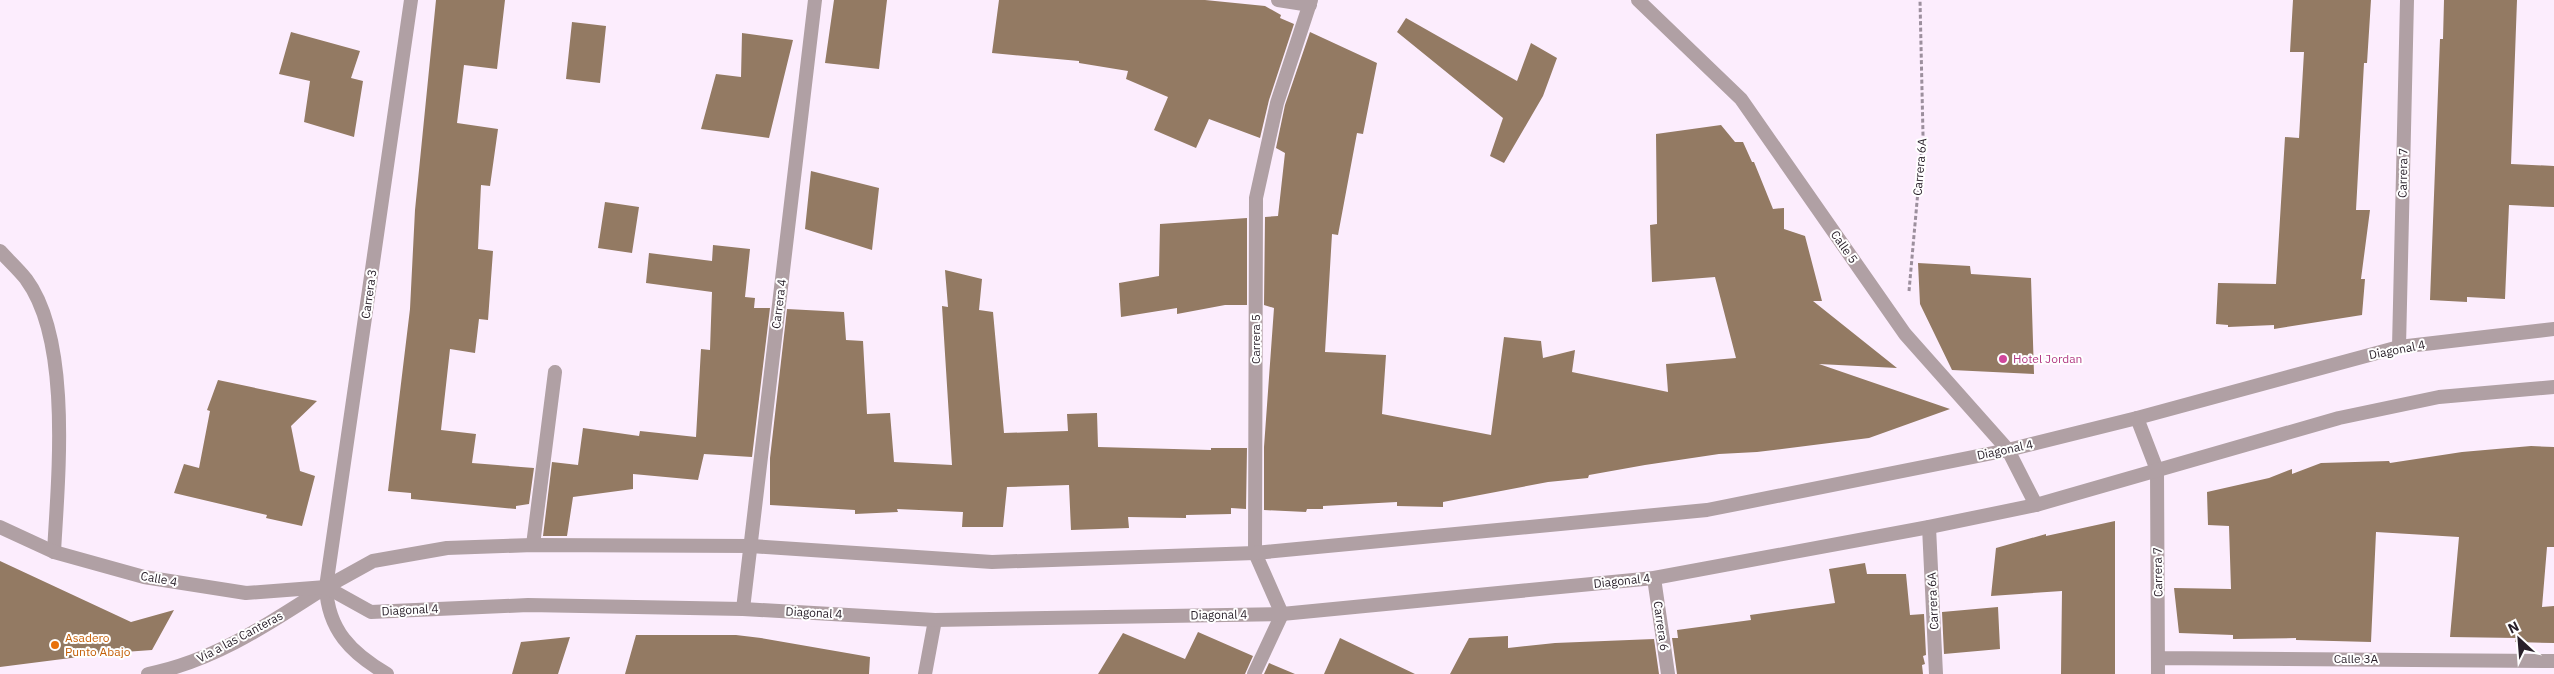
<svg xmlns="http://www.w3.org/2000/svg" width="2554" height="674" font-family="'IBM Plex Sans',sans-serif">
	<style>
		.building { fill: #937a63 }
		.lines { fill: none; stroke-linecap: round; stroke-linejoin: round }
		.path { stroke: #9c8f9d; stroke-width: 3; stroke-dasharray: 4 2.5; stroke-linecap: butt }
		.service { stroke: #b0a0a4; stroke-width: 14 }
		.minor { stroke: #b0a0a4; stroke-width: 14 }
		.tertiary { stroke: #b0a0a4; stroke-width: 14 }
		.hotel-dot { fill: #d1479c; stroke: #fff; stroke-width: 2 }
		.food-dot { fill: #e8710a; stroke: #fff; stroke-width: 2 }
		.labels { text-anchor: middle; stroke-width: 4; stroke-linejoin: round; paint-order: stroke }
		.street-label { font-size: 12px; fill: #281f29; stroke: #fff }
		.hotel-label { font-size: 12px; fill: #b23c85; stroke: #fff; text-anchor: start }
		.food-label { font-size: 12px; fill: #c56008; stroke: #fff; text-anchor: start }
	</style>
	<rect width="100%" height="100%" fill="#fcedfd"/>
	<path class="building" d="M436 0H505L497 69 464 65 457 123 498 129 490 186 481 185 478 249 493 251 488 320 479 319 475 353 450 349 441 430 476 434 472 463 534 468 529 504 516 506V509L411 499V493L388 491 410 309 415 210Z
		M834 0H887L879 69 825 63Z
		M999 0H1205L1265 6 1281 15 1280 18 1294 24 1269 100 1260 138 1209 119 1196 148 1154 130 1168 97 1126 79 1128 71 1079 63V61L992 53Z
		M2293 0H2371L2367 63H2364L2356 210H2370L2361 279H2365L2362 315 2274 329V325L2228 327V325L2216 324 2218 283 2276 284 2285 137 2299 138 2304 52H2290Z
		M2444 0H2517L2511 164 2554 166V207L2509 205 2505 299 2467 297V302L2430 300 2440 39H2443Z
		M1406 18 1517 81 1531 43 1557 58 1543 96 1504 163 1490 156 1503 118 1397 32Z
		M572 22 606 26 600 83 566 79Z
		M291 32 360 51 351 78 363 81 354 137 304 122 310 81 279 74Z
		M1310 32 1377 63 1363 134 1357 133 1338 235 1332 234 1325 352 1386 355 1382 414 1491 435 1504 337 1541 341 1543 358 1575 350 1572 372 1668 392 1666 364 1736 358 1715 277 1652 282 1650 225 1657 224 1656 134 1721 125 1735 142H1743L1752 162H1754L1773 209 1784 208V229L1805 236 1822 301H1813L1897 368 1819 364 1950 409 1869 438 1757 452 1719 454 1645 465 1589 475 1588 478 1548 482 1443 502V507L1397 506V502L1323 506V509H1307L1306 512 1264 510V447L1274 308 1264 305 1265 217 1278 216 1285 153 1276 148 1285 105Z
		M742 33 793 40 769 138 701 129 716 74 741 77Z
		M811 171 879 188 872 250 805 229Z
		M605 202 639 207 632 253 598 248Z
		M1247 218V305H1225L1177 314V308L1121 317 1119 283 1159 276 1160 224Z
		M713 245 750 249 745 297 755 298 754 308H770L752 457 704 454 698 480 633 474V489L573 497 567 536H543L552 462 578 465 583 428 639 436 640 431 696 437 701 349 710 350 712 292 646 283 649 253 712 261Z
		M1918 263 1970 266 1971 274 2031 278 2034 374 1952 370 1920 304Z
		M945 270 982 279 979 310 993 312 1004 433 1068 431 1067 414 1097 413 1098 447 1211 450V448H1247L1246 509 1231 508V514L1186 515V518L1128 517 1129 528 1071 530 1069 485 1007 487 1003 527H962L963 512 897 509 898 512 855 514V510L770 505V458L787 309 844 312 846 340 863 341 867 414 890 413 894 462 952 465 942 306 948 307Z
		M218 380 317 401 291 426 300 471 315 476 302 526 266 518 267 515 174 493 184 464 199 468 210 411 207 410Z
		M2531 446 2554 447V547H2547L2542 607 2554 606V643L2515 642 2516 638 2450 637 2459 537 2376 532 2371 642 2296 640V638L2233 639V635L2179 633 2174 588 2231 589 2229 526 2208 525 2207 492 2269 478 2292 469V474L2321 463 2389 461 2390 463 2462 452Z
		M2115 521V674H2061L2062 591 1991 596 1996 548 2046 534V536Z
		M0 561 131 622 174 610 152 650 110 653 0 667Z
		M1865 563 1867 574H1906L1910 615 1924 614 1926 655 1923 656 1925 664 1922 665 1923 674H1677L1672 638H1678L1677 630 1751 620 1750 615 1835 603 1829 569Z
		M1998 607 2000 649 1944 654 1942 612Z
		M1198 632 1253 656 1245 674H1098L1123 633 1185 659Z
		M636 635H736L761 638 870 657 869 674H625Z
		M1508 636V648L1555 643 1654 639 1659 674H1450L1469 638Z
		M570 637 558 674H512L521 642Z
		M1340 638 1415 674H1324Z
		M1269 663 1295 674H1264Z"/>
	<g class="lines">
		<path class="path" d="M1909 291 1923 135 1920 0"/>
		<path class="service" d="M0 251C8 260 18 269 26 279 72 341 58 478 54 552
			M533 545 555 372"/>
		<path class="minor" d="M1278 0 1310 5
			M1638 0 1741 99 1905 334 2008 450 2036 505
			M2399 347 2407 0
			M2137 418 2157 470 2158 674
			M1929 527 1936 674
			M1654 578 1668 674
			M743 609 815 0
			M2159 658 2554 661
			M148 674C215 661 270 623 326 587
			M387 674C351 653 328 630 326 587L411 0
			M925 674 935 620
			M1254 674 1282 614 1255 553 1256 198 1277 103 1311 0"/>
		<path class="tertiary" d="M0 527 54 552 144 577 246 593 326 587 373 561 447 548 533 545 751 546 992 562 1255 553 1707 510 2008 450 2137 418 2399 347 2554 329
			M326 587 371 612 528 605 743 609 935 620 1282 614 1654 578 1929 527 2036 505 2339 418 2439 397 2554 387"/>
	</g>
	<circle class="hotel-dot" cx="2003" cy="359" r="5"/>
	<circle class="food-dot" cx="55" cy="645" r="5"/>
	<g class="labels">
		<g class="street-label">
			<text transform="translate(1920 167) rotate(-85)" y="4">Carrera 6A</text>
			<text transform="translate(2403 173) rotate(-89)" y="4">Carrera 7</text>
			<text transform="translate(1844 247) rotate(55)" y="4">Calle 5</text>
			<text transform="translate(369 294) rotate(-82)" y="4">Carrera 3</text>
			<text transform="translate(779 304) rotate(-83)" y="4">Carrera 4</text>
			<text transform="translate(1256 339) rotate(-90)" y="4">Carrera 5</text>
			<text transform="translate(2397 350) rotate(-11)" y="4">Diagonal 4</text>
			<text transform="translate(2005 450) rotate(-12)" y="4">Diagonal 4</text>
			<text transform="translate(2158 572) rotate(-91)" y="4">Carrera 7</text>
			<text transform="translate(159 579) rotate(10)" y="4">Calle 4</text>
			<text transform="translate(1622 581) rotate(-6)" y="4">Diagonal 4</text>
			<text transform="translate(1933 601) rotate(-93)" y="4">Carrera 6A</text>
			<text transform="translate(410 610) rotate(-3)" y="4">Diagonal 4</text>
			<text transform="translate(814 613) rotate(3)" y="4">Diagonal 4</text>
			<text transform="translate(1219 615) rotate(-1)" y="4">Diagonal 4</text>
			<text transform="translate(1661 626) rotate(82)" y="4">Carrera 6</text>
			<text transform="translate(240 637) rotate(-28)" y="4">Vía a las Canteras</text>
			<text x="2356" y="663">Calle 3A</text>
		</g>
		<g class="hotel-label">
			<text x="2013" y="363">Hotel Jordan</text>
		</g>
		<g class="food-label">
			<text x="65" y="642">Asadero<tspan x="65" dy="14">Punto Abajo</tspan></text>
		</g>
	</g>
	<g transform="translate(2519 639) rotate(334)" stroke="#ffffff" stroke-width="4" paint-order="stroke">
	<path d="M0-4L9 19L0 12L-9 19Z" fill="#281f29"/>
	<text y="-8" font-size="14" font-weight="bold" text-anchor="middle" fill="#281f29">N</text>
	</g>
</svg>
